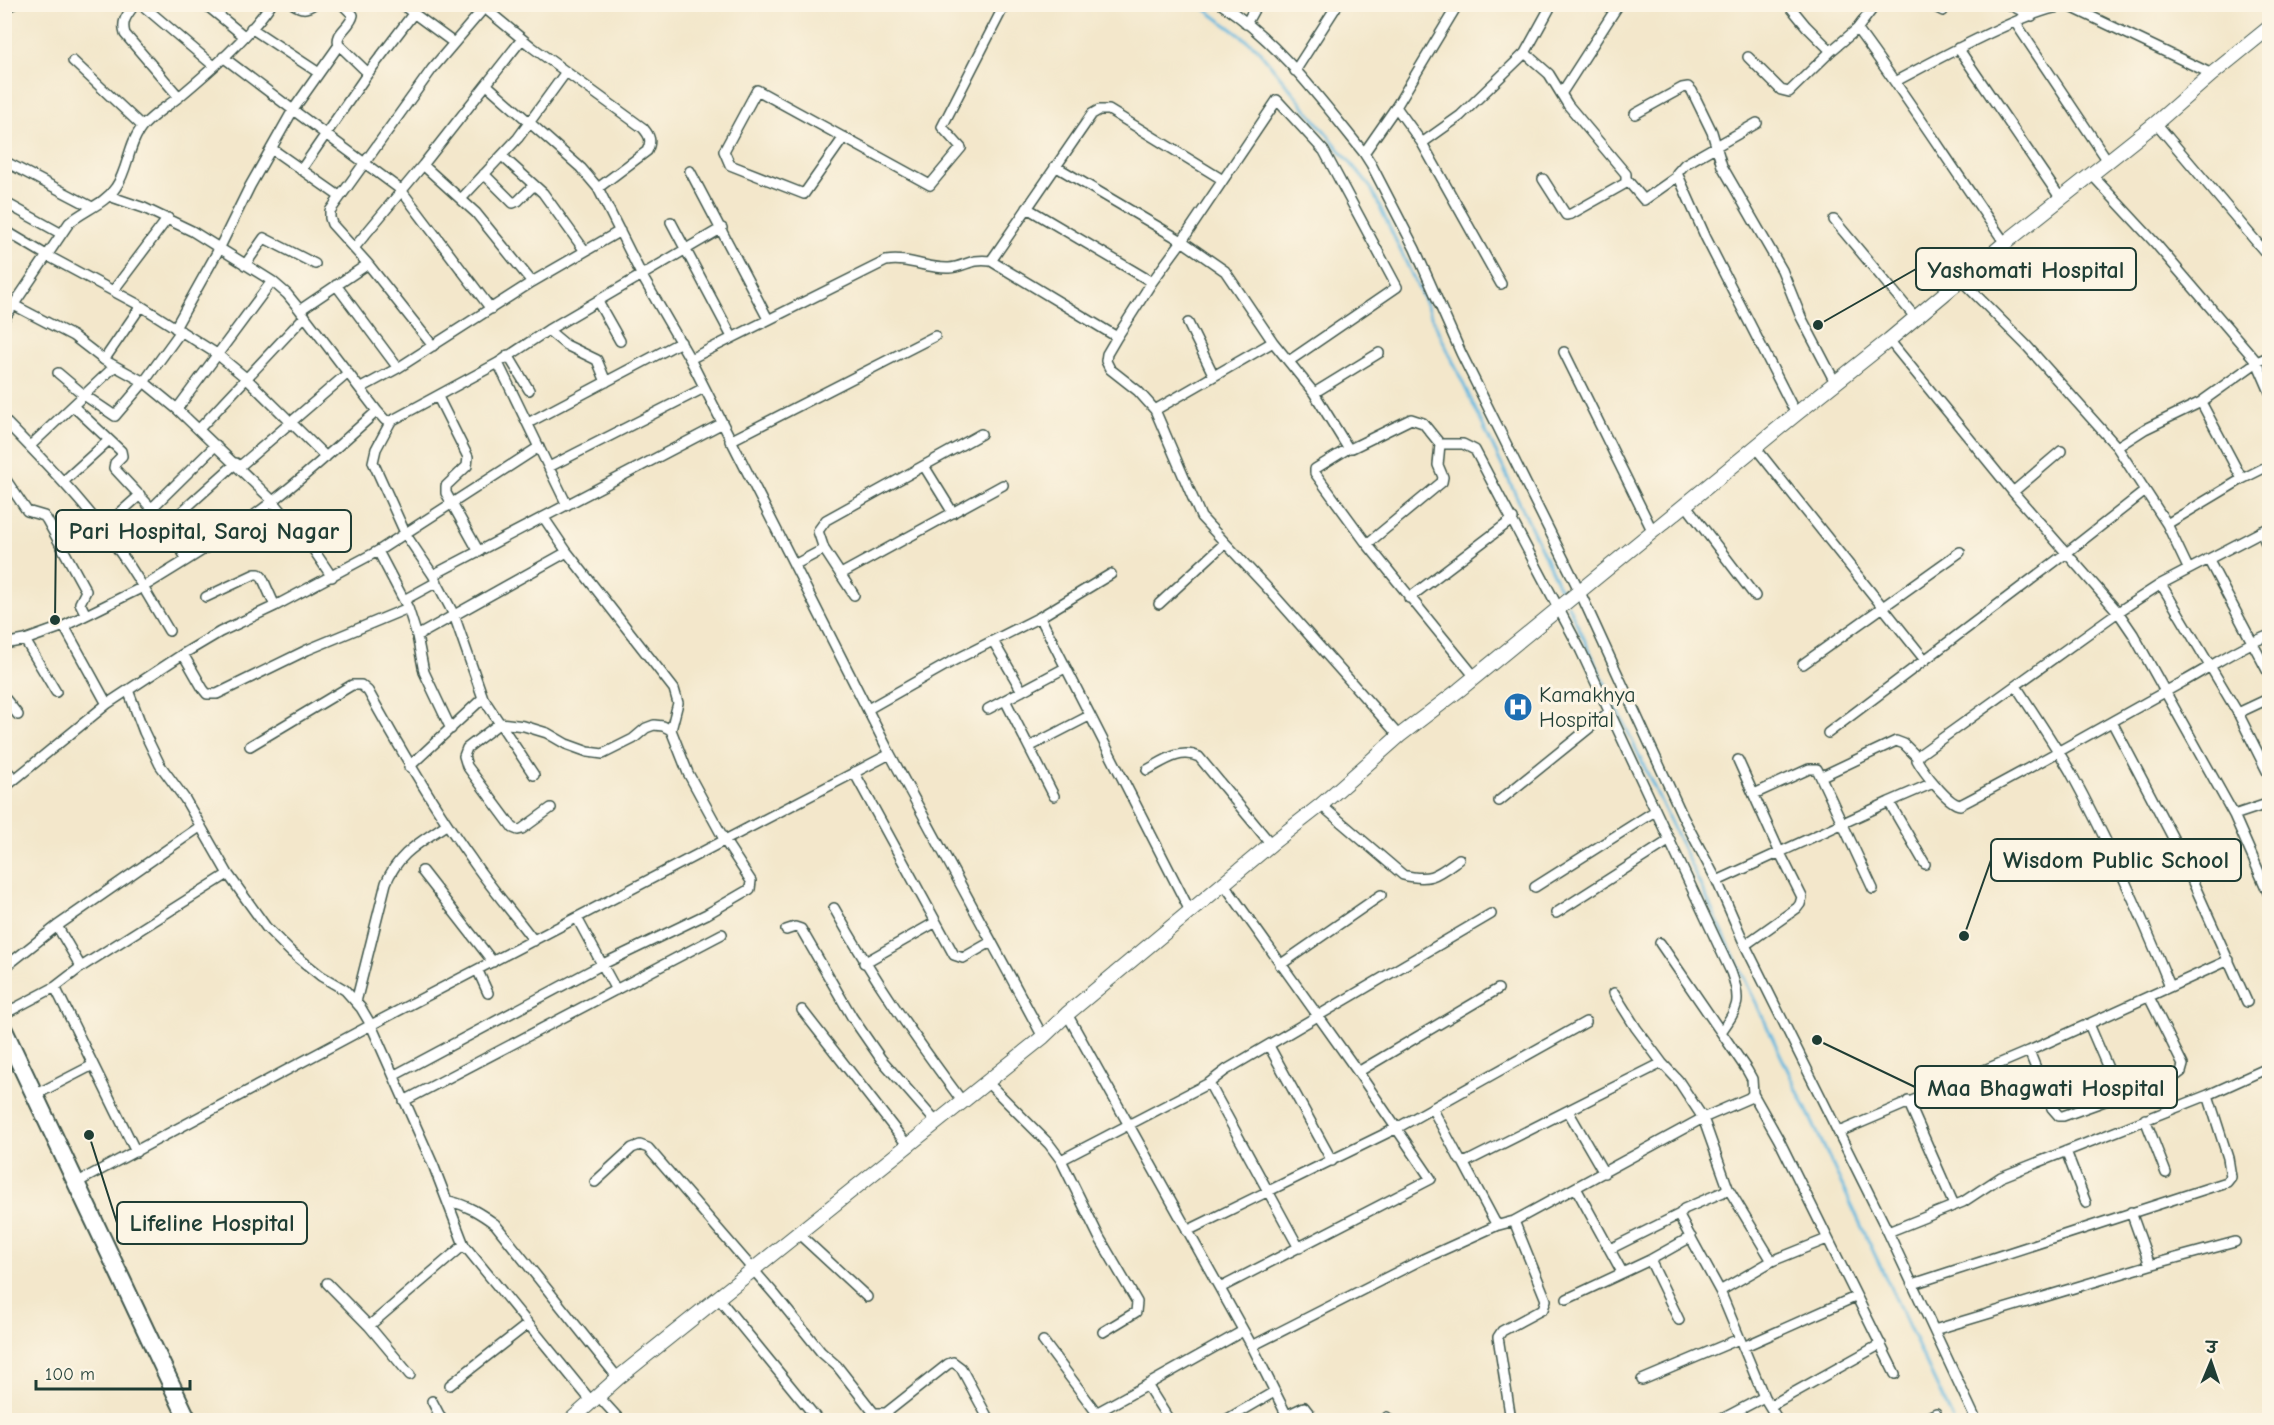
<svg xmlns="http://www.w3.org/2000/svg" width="2274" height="1425" font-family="'Comic Neue','Playpen Sans Deva',sans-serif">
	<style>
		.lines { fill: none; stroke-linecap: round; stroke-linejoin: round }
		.stream { stroke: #63b7df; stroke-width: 3 }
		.street-casing { stroke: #3f564b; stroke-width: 12 }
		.secondary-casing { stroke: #3f564b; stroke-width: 16 }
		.highway-casing { stroke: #3f564b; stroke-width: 20 }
		.street { stroke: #fff; stroke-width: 9 }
		.secondary { stroke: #fff; stroke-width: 14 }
		.highway { stroke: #fff; stroke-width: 16 }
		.labels { text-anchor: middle; stroke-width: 6; stroke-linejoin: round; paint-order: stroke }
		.poi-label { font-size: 22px; fill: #1f3d34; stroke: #fcf5e5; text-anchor: start }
		.leader { fill: none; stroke: #1f3d34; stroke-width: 2 }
		.callout-dot { fill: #1f3d34; stroke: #fcf5e5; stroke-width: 2 }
		.callout { fill: #fcf5e5; stroke: #1f3d34; stroke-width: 2 }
		.callout-label { font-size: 24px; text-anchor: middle; font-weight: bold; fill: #1f3d34 }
	</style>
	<rect width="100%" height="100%" fill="#fcf5e5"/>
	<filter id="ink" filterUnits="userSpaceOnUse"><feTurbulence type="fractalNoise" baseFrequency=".0167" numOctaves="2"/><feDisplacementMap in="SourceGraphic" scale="12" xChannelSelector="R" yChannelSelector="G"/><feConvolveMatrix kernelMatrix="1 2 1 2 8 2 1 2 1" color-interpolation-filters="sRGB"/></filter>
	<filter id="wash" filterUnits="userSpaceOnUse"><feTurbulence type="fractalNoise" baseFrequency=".008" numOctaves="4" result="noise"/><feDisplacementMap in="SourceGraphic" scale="24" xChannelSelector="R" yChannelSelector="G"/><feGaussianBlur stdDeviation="1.35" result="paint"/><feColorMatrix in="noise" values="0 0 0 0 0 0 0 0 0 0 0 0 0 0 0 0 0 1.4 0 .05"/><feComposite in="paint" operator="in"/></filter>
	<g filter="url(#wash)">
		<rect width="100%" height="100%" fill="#f3e7cb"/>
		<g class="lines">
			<path class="stream" d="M1198 4 1256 47 1371 188 1564 597
				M1568 605 1953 1420"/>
		</g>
	</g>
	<g filter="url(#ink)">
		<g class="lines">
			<g class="street-casing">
				<path id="street" d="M135 4C127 15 121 21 125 34L179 97
					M141 4 214 66
					M205 4 244 36
					M293 4C301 9 306 10 314 4
					M342 4 353 15C351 27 334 33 339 45L368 73
					M401 4 454 43
					M1221 4C1279 42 1321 100 1364 153L1371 164 1415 249 1461 353 1579 590 1683 817 1717 881 1745 945 1888 1232 1976 1420
					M1788 4 1806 26 1831 51
					M1929 4 1943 11
					M2008 4 2032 16
					M481 5 532 47 643 128C650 136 652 141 647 151L598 188
					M4 8 14 4
					M2015 22 2108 161
					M1246 24 1257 4
					M251 28 319 73
					M1857 29C1909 99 1955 172 2005 243
					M1958 48 2061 199
					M1525 53 1549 74 1568 105 1626 174V183L1571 214 1566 215 1543 179
					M223 57 293 110 339 45
					M1748 57 1781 90 1789 92 1831 51 1857 29 1876 4
					M73 61 142 126
					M1295 71 1338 4
					M1896 81C1927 65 2041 1 2071 7L2212 74
					M487 85 581 168 598 188 642 276 690 359 890 754 1043 1037
					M1561 94 1619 4
					M1396 107 1422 143 1501 284
					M1635 114 1682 88 1688 87 1692 91 1712 132 1722 166 1782 270 1801 317 1835 382
					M1757 123 1685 164 1677 173 1706 238 1796 414
					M2156 123 2270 258
					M844 137 804 194 730 165 724 151 757 90 930 185 961 148 942 127 1005 4
					M1422 143 1460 116 1525 53 1552 4
					M272 149 339 196
					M1364 153 1396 107 1458 4
					M502 156 543 193 585 251
					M4 161 92 207
					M423 165 476 213 532 282
					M1055 166 1182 241 1225 271 1273 342
					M301 170 368 73 413 14
					M690 171 768 319
					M484 174 513 203 518 201 534 185
					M2091 174 2156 244 2257 362 2270 392
					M1627 180 1644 200 1678 176
					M109 196 144 208 192 231 272 281 287 294 300 310 377 411 385 420 391 421 376 449 373 462 406 535 433 575 454 615 483 698 534 775
					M461 199 518 138 566 72
					M4 202 60 233
					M1027 208 1152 282
					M1834 220 1915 317
					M671 222 732 337
					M4 230 48 256 141 306
					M354 248 423 165 522 39
					M245 265 264 238 315 264
					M1961 280 2026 345 2117 447 2167 524 2188 568
					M336 285 398 368
					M113 291 168 218
					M4 300 73 336 104 360 144 382 177 409 273 501 313 549 332 577
					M598 302 620 341
					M300 310 368 264
					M4 319 69 223C84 210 105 204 116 187 129 168 128 142 144 125 155 113 168 106 180 96 212 69 247 39 271 4
					M1188 323 1214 376
					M175 328 219 249 250 186 293 110 401 190 491 309
					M548 330 566 345 597 360 606 382
					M1117 337 991 261 1092 114 1099 110H1109L1223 180
					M1889 340 2013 492 2118 612 2133 634 2234 815 2270 897
					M433 346 368 264 332 224 330 218V211L432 69 484 8
					M1564 352 1652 530
					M508 355 529 390
					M690 359 886 261C908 257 927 269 949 268 965 267 970 258 991 261
					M104 360 141 306 217 354 246 378 326 457
					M1289 361 1397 287 1324 151 1277 100 1182 241 1152 282 1117 337 1107 354 1106 361 1110 369 1138 391 1155 410 1201 517 1271 592 1399 736
					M498 363 567 505
					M58 373 84 395 115 416 144 382 181 331
					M361 388 398 368 532 282 620 231
					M1314 393 1379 353
					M438 397 468 457 467 466 446 486V493L479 552
					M2201 402 2242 479
					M73 406 121 451 122 456 115 463 114 468 167 525 187 560
					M177 409 272 281
					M1155 410 1273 342 1314 393 1348 448H1352L1411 419 1423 423 1440 444H1463L1475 450 1581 651 1731 972C1742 1001 1738 1008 1721 1032
					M4 420C55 472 105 524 143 587 187 560 232 533 273 501 309 473 343 442 377 411
					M391 421 498 363 548 330 722 228
					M528 423 681 342
					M199 429 305 316
					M730 441 935 336
					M30 446 115 366
					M1755 447 1925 660
					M2117 447 2145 429 2201 402 2257 362 2270 356
					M1349 448 1315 469V473L1367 544 1475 677
					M924 466 953 513
					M239 467 348 373
					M549 467 704 388
					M4 477 27 511 44 516 47 520 86 591 80 603 86 615
					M64 481 109 440
					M2013 492 2061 451
					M1685 504 1755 596
					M152 508 216 445
					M544 518 567 552 674 689 678 703 671 730
					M2167 524 2242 479 2270 465
					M167 525 236 463
					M2270 527 2161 584 2118 612 1919 755 1917 760C1923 771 1948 804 1960 805 2035 766 2107 724 2181 683 2211 667 2238 647 2270 635
					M103 528 140 495
					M2261 531 2270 553
					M1367 544 1442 482 1443 477 1438 465 1440 444
					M824 549 854 595
					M378 551 408 608
					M2208 559 2270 676
					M794 565 824 549 818 531 826 520 981 434
					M841 574 1003 485
					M433 575 721 424
					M2161 584 2238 713 2270 777
					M206 597 255 574H259L262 577 275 606
					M1409 598 1513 519
					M404 600 437 582
					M1159 604 1225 543
					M1040 617 1190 911
					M64 626 107 704
					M417 636 424 672 451 729
					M993 641 1022 691
					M4 644 25 640
					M183 654 203 689 207 694H217L307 650 408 608 417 636 567 552
					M1803 664 1960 552
					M2016 686C2034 714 2053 742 2070 771 2107 839 2141 914 2170 986
					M128 690 144 732 160 765 185 799 228 874 266 927 291 952 321 976 345 990 361 1008 371 1025 434 1167 464 1245
					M56 692 25 640 64 626 143 587 169 631
					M4 697 18 715
					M1005 700 1054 796
					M868 709 951 662 1040 617 1111 574
					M988 709 1065 668
					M2238 713 2270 698
					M2112 722 2174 840 2247 1002
					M1828 733 2065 554 2144 492
					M250 746 352 685H361L368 691C400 749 433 806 472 860 491 888 514 914 534 941
					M1029 747 1089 716
					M1738 760 1780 853 1802 897 1800 904 1797 908 1745 945
					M409 767 483 698
					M4 768 15 779
					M1147 770C1164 761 1180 748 1199 757L1271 844
					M854 772 954 955 963 958 991 942
					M1822 776 1896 741 1904 744 1917 757
					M4 788 107 704 183 654 220 632 275 606 378 551 539 447
					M1754 794 1809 769H1817L1873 889
					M1499 801 1608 713
					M1889 802 1933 783
					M1321 805 1403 875C1431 882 1437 875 1459 859
					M2234 815 2270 803
					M422 871 493 962
					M1717 881 1889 802 1925 864
					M1535 887 1655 811
					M834 908C873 978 914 1037 962 1101
					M1556 913 1670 840
					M577 918 616 990
					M57 926 81 967
					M786 930 795 927 801 929 852 1017 881 1059 936 1122
					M864 963 936 922
					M1280 965 1381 895
					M4 968 57 926 201 826
					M478 971 488 993
					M55 987 136 1152
					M1614 993 1636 1028 1662 1063 1678 1080 1703 1118 1728 1188 1723 1192 1684 1209 1680 1214V1218L1720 1291 1764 1397 1778 1420
					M356 1002 386 883C399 852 420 843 447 824
					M802 1010 908 1146
					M4 1014 55 987 81 967 228 874
					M1067 1014 1252 1346 1289 1420
					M2089 1024 2119 1094
					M1269 1046 1332 1161
					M2029 1051 2052 1108 2059 1116H2063L2177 1075 2181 1072 2183 1065 2149 997
					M1358 1072 1498 989
					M395 1075 603 964 707 914 750 889 751 881 725 841 688 773 671 730 663 726 654 725 646 728 633 739 603 754 588 752 566 744 547 733 524 726 500 723 467 748 464 756 467 766 513 828 518 830 522 829 551 808
					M986 1081 1049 1144 1061 1160 1099 1237 1137 1302 1136 1312 1103 1332
					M1209 1083 1226 1070 1491 914
					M1753 1094 1779 1140 1895 1374
					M35 1095 93 1065
					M404 1101 722 934
					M1908 1101 1954 1205
					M1432 1108 1460 1160 1466 1162 1662 1063
					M1568 1111 1604 1173
					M2145 1119 2166 1173
					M1839 1132 2029 1051 2229 960
					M2066 1151 2086 1203
					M1061 1160 1209 1083 1299 1248
					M1463 1162 1495 1222 1499 1225 1514 1221 1703 1118 1749 1098 1753 1094 1752 1079 1747 1070 1660 943
					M595 1182 632 1148 640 1145 648 1148 776 1296 821 1352 837 1366 874 1413H886L948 1364 953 1362 961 1368 989 1420
					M76 1183 371 1025 890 754
					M1576 1188 1622 1272
					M1728 1188 1772 1261
					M449 1201C467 1205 480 1213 495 1224L618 1378
					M2131 1212 2150 1265 2235 1242
					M1187 1231 1397 1128 1586 1022
					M1888 1232 1963 1202 2001 1177 2208 1095 2270 1067
					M799 1234 867 1297
					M1610 1249 1680 1214
					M327 1283 369 1326 410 1375
					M1913 1284 2227 1182 2231 1177 2228 1158 2208 1095
					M1220 1288 1431 1179 1358 1072 1224 884
					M1720 1291 1772 1261 1827 1239
					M719 1299 818 1420
					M1567 1299 1650 1260
					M1679 1320 1650 1260 1691 1237
					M369 1326 464 1245 592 1402
					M1934 1330 2150 1265
					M1043 1341 1102 1420
					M1252 1346 1421 1260 1498 1225
					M1743 1347 1855 1297
					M1642 1380 1739 1339
					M450 1385 528 1324
					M599 1397 620 1420
					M432 1401 442 1420
					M1770 1406 1881 1344
					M1096 1413 1147 1385
					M1287 1415 1304 1407 1314 1420
					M1387 1417 1388 1420
					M1169 1420 1147 1385 1243 1331
					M1226 1420 1274 1392
					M1511 1420 1498 1337 1502 1331 1543 1309 1546 1300 1514 1221
					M1720 1420 1764 1397
					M1922 1420 1936 1413"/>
			</g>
			<g class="secondary-casing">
				<path id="secondary" d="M571 1420 618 1378 1043 1037 1067 1014 1271 844 1321 805 1399 736 1459 690 1796 414 1889 340 2005 243 2156 123 2212 74 2270 27"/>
			</g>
			<g class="highway-casing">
				<path id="highway" d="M4 1030 188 1420"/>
			</g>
			<use href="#street" class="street"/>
			<use href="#secondary" class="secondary"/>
			<use href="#highway" class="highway"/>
		</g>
	</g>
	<defs>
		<g id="hospital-disc" transform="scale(1.5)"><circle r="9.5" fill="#1f6fb2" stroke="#fcf5e5"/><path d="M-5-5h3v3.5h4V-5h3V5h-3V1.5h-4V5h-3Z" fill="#fff"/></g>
	</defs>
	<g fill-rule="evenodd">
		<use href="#hospital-disc" x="1518" y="707"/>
	</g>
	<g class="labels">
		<g class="poi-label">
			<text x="1539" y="702">Kamakhya<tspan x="1539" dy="25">Hospital</tspan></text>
		</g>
	</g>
	<path class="leader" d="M1818 325L1916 269M55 620L56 531M1964 936L1991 860M1817 1040L1915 1087M89 1135L117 1223"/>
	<g class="callout-dot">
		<circle cx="1818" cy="325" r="6"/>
		<circle cx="55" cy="620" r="6"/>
		<circle cx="1964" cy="936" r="6"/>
		<circle cx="1817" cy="1040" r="6"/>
		<circle cx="89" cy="1135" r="6"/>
	</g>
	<g class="callout">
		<rect x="1916" y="248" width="220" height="42" rx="6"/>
		<rect x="56" y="510" width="295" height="42" rx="6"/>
		<rect x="1991" y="839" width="250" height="42" rx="6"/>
		<rect x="1915" y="1066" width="262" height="42" rx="6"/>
		<rect x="117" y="1202" width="190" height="42" rx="6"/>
	</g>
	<g class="callout-label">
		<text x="2026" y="278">Yashomati Hospital</text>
		<text x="204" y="539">Pari Hospital, Saroj Nagar</text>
		<text x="2116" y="868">Wisdom Public School</text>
		<text x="2046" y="1096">Maa Bhagwati Hospital</text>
		<text x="212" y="1231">Lifeline Hospital</text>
	</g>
	<rect width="2274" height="1425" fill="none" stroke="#fcf5e5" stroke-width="24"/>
	<g transform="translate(2211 1362) rotate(2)" stroke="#fcf5e5" stroke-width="4.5" paint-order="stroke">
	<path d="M0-4.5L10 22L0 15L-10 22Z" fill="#1f3d34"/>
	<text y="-9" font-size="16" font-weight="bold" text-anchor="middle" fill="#1f3d34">उ</text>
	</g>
	<path d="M36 1380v9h154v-9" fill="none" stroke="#1f3d34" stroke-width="3"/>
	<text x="45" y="1380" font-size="18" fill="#1f3d34" stroke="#fcf5e5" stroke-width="4.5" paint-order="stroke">100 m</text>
</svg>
